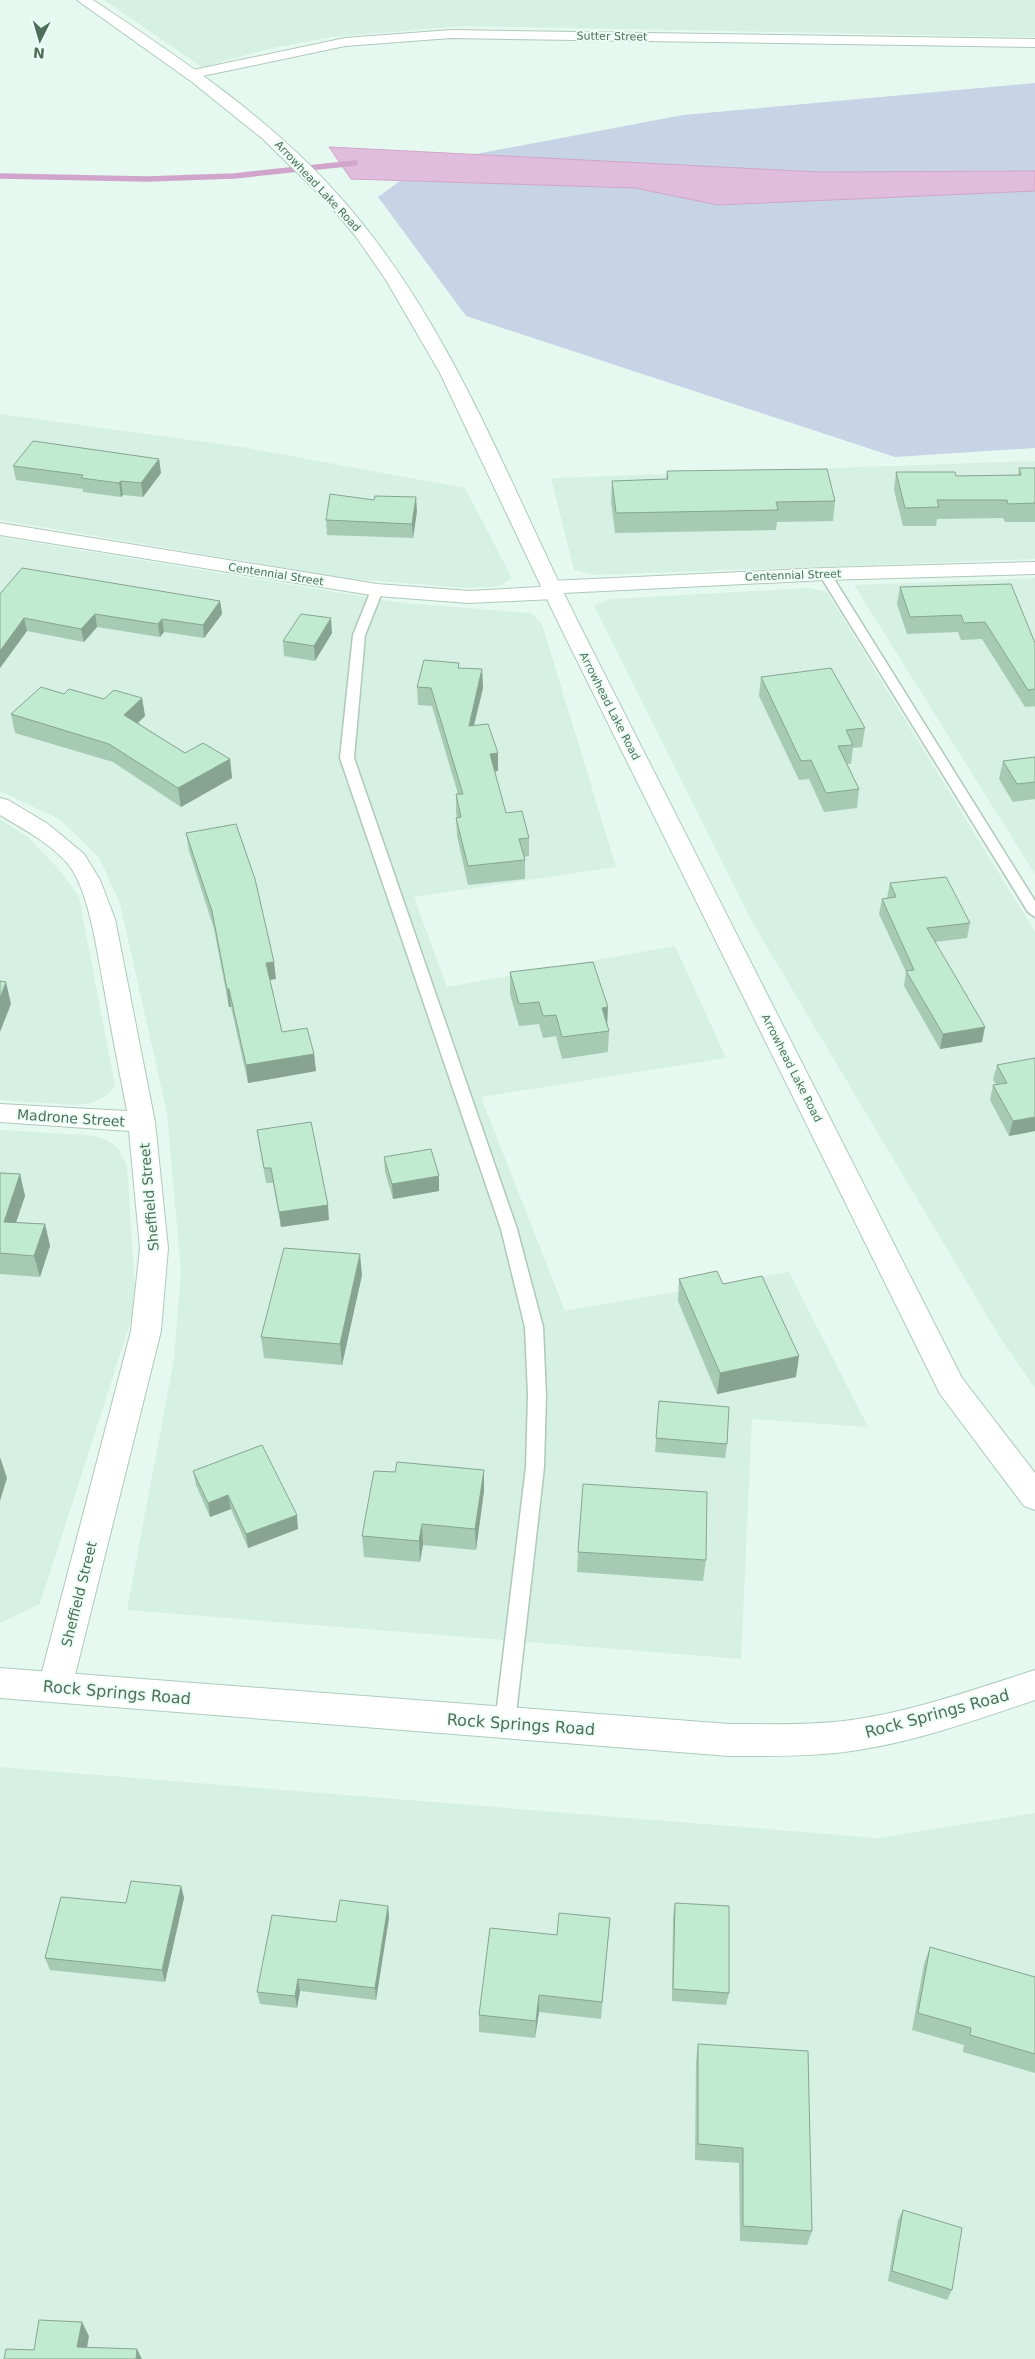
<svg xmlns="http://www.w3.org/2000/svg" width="1035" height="2359" font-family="'DejaVu Sans',sans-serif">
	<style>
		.residential { fill: #d6f0e3 }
		.green { fill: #c7d4e5 }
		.water { fill: #e0bddc; stroke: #d1a5cb }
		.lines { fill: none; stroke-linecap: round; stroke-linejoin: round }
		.stream { stroke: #d1a5cb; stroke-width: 5.5 }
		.lane-casing { stroke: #aec9b9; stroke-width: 3 }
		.street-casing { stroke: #aec9b9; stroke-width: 2 }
		.secondary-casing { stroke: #acccb9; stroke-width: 2 }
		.lane { fill: #fff; fill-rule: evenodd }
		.street { fill: #fff; fill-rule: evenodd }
		.secondary { fill: #fff; fill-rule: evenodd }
		.wall { fill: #a6cab4 }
		.shaded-wall { fill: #87a492 }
		.building { fill: #c1ebd1; stroke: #87a492 }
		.labels { text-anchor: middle; stroke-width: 4; stroke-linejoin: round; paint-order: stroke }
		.far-street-label { font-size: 11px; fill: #4e6f59; stroke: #ecfdf6 }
		.street-label { font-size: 14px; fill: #4e6f59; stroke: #ecfdf6 }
		.near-street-label { font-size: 16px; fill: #4e6f59; stroke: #ecfdf6 }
	</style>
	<rect width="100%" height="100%" fill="#e6f9f1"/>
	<path class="residential" d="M104 0H1035V37L464 26 332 37 273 48 202 67Z
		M0 414 242 447 465 488 512 578 501 586 469 588 351 579 0 520Z
		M1035 461V559L594 575 574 570 551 478Z
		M0 537 403 603 531 613 542 624 616 867 414 897 447 987 675 946 726 1058 481 1097 565 1311 789 1272 868 1427 752 1419 741 1659 127 1610 174 1359 181 1272 167 1113 120 904 99 857 59 819 0 791Z
		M1035 578V874L854 585Z
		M809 588 827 592 1035 932V1388L999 1336 752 922 594 606 611 599Z
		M0 819 29 838 62 873 79 897 115 1086 106 1096 92 1103 74 1105 0 1100Z
		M0 1130 89 1135 107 1140 118 1148 127 1166 135 1286 132 1317 125 1339 40 1604 0 1623Z
		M0 1767 877 1838 1035 1813V2359H0Z"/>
	<path class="green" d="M1035 83V448L895 457 466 316 378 197 423 164 683 115Z"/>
	<path class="water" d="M329 147 819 172 1035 171V191L718 205 635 188 351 179Z"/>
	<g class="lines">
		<path class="stream" d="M0 176 147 179 234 176 355 163"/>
		<g class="lane-casing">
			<path id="lane" d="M825 570 831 574 1035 901V917L1028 912 819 574Z
				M377 586 383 590 365 635 354 758 517 1229 543 1327 546 1395 544 1467 515 1723 512 1729 505 1732 498 1729 495 1723 526 1467 528 1395 525 1327 501 1229 340 758 353 635 371 590Z"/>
		</g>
		<g class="street-casing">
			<path id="street" d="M451 30 1035 39V47L451 38 345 46 193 78 186 74 193 70 345 38Z
				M0 523 377 584 469 591 540 587 543 583 550 581 825 568 1035 562V574L825 580 563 593 560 597 553 599 469 603 377 596 0 535Z
				M0 798 8 800 48 824 84 854 100 880 115 919 155 1122 168 1248 161 1331 72 1687 67 1698 55 1702 43 1698 38 1687 131 1331 140 1248 129 1131 0 1122V1104L127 1111C119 1070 111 1029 104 988 97 953 90 892 68 864 50 843 23 829 0 815Z"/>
		</g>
		<g class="secondary-casing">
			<path id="secondary" d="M77 0H93C180 58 269 117 339 196 449 319 506 477 578 622 706 874 834 1126 962 1378L1035 1473V1510L1024 1506 940 1394 556 618 440 373 386 280 357 238 328 203 263 139 192 82Z
				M0 1668 729 1724C776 1724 824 1726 870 1717 926 1707 981 1687 1035 1670V1700C981 1718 926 1738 870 1748 824 1757 776 1756 729 1756L0 1698Z"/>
		</g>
		<use href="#lane" class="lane"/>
		<use href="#street" class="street"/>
		<use href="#secondary" class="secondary"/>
	</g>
	<path class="wall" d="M159 459 161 473 143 497 123 495 121 497 83 492V489L16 480 13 466Z
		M1019 468H1035V522H1005L1003 518 937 519 936 526H903L894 490 896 472 956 476 1018 475Z
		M667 471 835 501 833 521 777 522 776 530 615 533 611 501 612 481 666 479Z
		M374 500 417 511 413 538 327 535 326 520Z
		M900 587 1035 643V708L1034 706 1025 707 982 639 961 640 958 632 907 634 897 604Z
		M0 594 220 601 222 614 204 638 164 632 160 637 97 627 84 642 27 631 0 668Z
		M332 633 315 661 284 656 283 641Z
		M459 663V668L482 669 483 688 474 726 498 771 494 772 506 813 529 838V856L524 857 525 860V879L468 885 457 836 456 818H457L456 813V794H458L432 706 418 705 417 687Z
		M761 677 865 728 862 747 853 748 851 764H847L859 789 857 808 824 812 809 779 799 780 759 696Z
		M64 694 104 699 142 698 145 716 138 723 185 753 230 759 232 778 181 807 113 762 15 733 11 714Z
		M1035 757V799L1013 802 999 779 1003 761Z
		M186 833 276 979 270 980 282 1032 314 1054 316 1071 248 1083 231 1007H229L214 929 189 851Z
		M890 883 970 923 967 938 935 942 982 1042 940 1049 904 986 906 972 879 914 882 899 887 898Z
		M510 972 607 1024 609 1031 608 1052 562 1059 556 1036 543 1038 539 1024 519 1026 510 994Z
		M1035 1058V1131L1009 1136 990 1100 993 1085 996 1084 993 1080 997 1065Z
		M257 1130 329 1220 281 1227 273 1183H266Z
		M384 1157 439 1176V1191L393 1199 385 1172Z
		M0 1173 20 1174 25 1196 16 1222 45 1224 50 1246 40 1277 0 1274Z
		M362 1275 342 1365 264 1358 261 1337Z
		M679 1279 723 1284 796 1377 717 1394 678 1301Z
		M659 1401 727 1444 725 1458 655 1452Z
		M484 1470V1491L476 1550 423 1545 420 1562 364 1557 362 1536 395 1472Z
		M193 1471 298 1529 248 1548 231 1509 210 1517 196 1485Z
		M578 1552 706 1560 703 1581 577 1572Z
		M181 1886 184 1898 165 1982 50 1970 45 1958Z
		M675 1903 729 1993 726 2005 672 2001 673 1916Z
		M388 1906 389 1918 376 2000 300 1991 297 2008 260 2004 257 1992 336 1922Z
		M610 1918 601 2019 539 2012 535 2038 479 2032V2015L557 1935Z
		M930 1947 1035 1977V2073L963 2052 964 2045 912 2030 924 1964Z
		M698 2044 812 2231 807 2245 740 2241 739 2163 695 2160 696 2061Z
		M903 2210 952 2290 947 2300 888 2281 898 2220Z"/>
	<path class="shaded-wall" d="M159 459 161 473 143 497 141 483Z
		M121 481 123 495 121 497 119 483Z
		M416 497 417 511 413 538 412 524Z
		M220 601 222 614 204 638 203 625Z
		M95 614 97 627 84 642 81 629Z
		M24 618 27 631 0 668V651Z
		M331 618 332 633 315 661 314 646Z
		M162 619 164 632 160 637 158 624Z
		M482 669 483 688 469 745V726Z
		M142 698 145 716 127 733 124 715Z
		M498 753V771L490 772V754Z
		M230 759 232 778 181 807 178 788Z
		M274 962 276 979 268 980 266 963Z
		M6 982 11 1004 0 1032V998Z
		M227 989H229L231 1007H229Z
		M608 1007 607 1029 602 1008Z
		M985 1027 982 1042 940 1049 943 1034Z
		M314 1054 316 1071 248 1083 246 1065Z
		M1035 1117V1131L1009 1136 1013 1121Z
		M20 1174 25 1196 9 1243 4 1222Z
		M439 1176V1191L393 1199 392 1184Z
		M328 1205 329 1220 281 1227 279 1212Z
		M45 1224 50 1246 40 1277 34 1256Z
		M360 1254 362 1275 342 1365 340 1344Z
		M799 1356 796 1377 717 1394 720 1373Z
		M0 1457 7 1478 0 1501Z
		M484 1470V1491L476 1550 475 1529Z
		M228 1495 231 1509 210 1517 208 1503Z
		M297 1515 298 1529 248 1548 246 1534Z
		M422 1524 423 1545 420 1562 419 1541Z
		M181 1886 184 1898 165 1982 162 1970Z
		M388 1906 389 1918 376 2000 375 1988Z
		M298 1979 300 1991 297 2008 295 1996Z
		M539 1995V2012L535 2038 536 2021Z
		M82 2322 89 2336 85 2359 77 2347Z
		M137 2349 142 2359H136Z"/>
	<path class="building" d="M33 441 159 459 141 483 121 481 119 483 81 478 83 475 13 466Z
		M1019 468H1035V503L1008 504 1007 500H937L939 507 905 508 896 472H955L956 476 1021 475Z
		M827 469 835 501 776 502 778 510 616 513 612 481 668 479 667 471Z
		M330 494 374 500 375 496 416 497 412 524 326 520Z
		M22 568 220 601 203 625 162 619 158 624 95 614 81 629 24 618 0 651V594Z
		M1011 584 1035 643V689L1028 690 985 622 964 623 961 615 910 617 900 587Z
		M301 614 331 618 314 646 283 641Z
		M424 660 459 663 458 668 482 669 469 726 488 724 498 753 490 754 506 813 522 811 529 838 519 839 525 860 468 866 456 818 461 817 456 794H463L431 688 417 687Z
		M831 668 865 728 846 730 853 745 838 746 859 789 826 793 811 760 801 761 761 677Z
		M41 687 64 694 69 689 104 699 114 690 142 698 124 715 185 753 203 743 230 759 178 788 109 744 11 714Z
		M1035 757V782L1017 784 1003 761Z
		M236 824 255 879 274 962 266 963 282 1032 307 1028 314 1054 246 1065 229 989H227L212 911 186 833Z
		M946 877 970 923 927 928 985 1027 943 1034 906 971 914 970 882 899 896 897 890 883Z
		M593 962 608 1007 602 1008 609 1031 562 1037 556 1015 543 1016 539 1002 519 1004 510 972Z
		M0 981 6 982 0 998Z
		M1035 1058V1117L1013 1121 993 1085 1007 1083 997 1065Z
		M311 1122 328 1205 279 1212 271 1168H264L257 1130Z
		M431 1149 439 1176 392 1184 384 1157Z
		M0 1173 20 1174 4 1222 45 1224 34 1256 0 1253Z
		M284 1248 360 1254 340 1344 261 1337Z
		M717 1271 723 1284 762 1276 799 1356 720 1373 679 1279Z
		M659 1401 729 1407 727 1444 656 1438Z
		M262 1445 297 1515 246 1534 228 1495 208 1503 193 1471Z
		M397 1462 484 1470 475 1529 422 1524 419 1541 362 1536 374 1471 395 1472Z
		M583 1484 707 1492 706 1560 578 1552Z
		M131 1881 181 1886 162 1970 45 1958 61 1897 126 1903Z
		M340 1900 388 1906 375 1988 298 1979 295 1996 257 1992 272 1915 336 1922Z
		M675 1903 729 1906V1993L673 1989Z
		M559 1913 610 1918 602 2002 539 1995 536 2021 479 2015 490 1928 557 1935Z
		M930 1947 1035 1977V2054L970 2035 971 2028 918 2013Z
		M698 2044 808 2051 812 2231 743 2226V2148L698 2144Z
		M903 2210 962 2228 952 2290 892 2271Z
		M39 2320 82 2322 77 2347 137 2349 136 2359H4L6 2349 34 2350Z"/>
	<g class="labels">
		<g class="far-street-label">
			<text transform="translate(612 36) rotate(1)" y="4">Sutter Street</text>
			<text transform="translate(318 186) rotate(47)" y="4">Arrowhead Lake Road</text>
			<text transform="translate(276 574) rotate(9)" y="4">Centennial Street</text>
			<text transform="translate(793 575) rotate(-2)" y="4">Centennial Street</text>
			<text transform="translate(610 706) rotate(63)" y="4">Arrowhead Lake Road</text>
			<text transform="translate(792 1068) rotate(63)" y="4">Arrowhead Lake Road</text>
		</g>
		<g class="street-label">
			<text transform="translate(71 1118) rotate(4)" y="5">Madrone Street</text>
			<text transform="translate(149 1197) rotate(-95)" y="5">Sheffield Street</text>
			<text transform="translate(79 1594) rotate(-76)" y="5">Sheffield Street</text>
		</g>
		<g class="near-street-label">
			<text transform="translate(117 1692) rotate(5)" y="6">Rock Springs Road</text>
			<text transform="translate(937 1713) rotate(-15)" y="6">Rock Springs Road</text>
			<text transform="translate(521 1724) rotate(4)" y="6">Rock Springs Road</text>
		</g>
	</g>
	<g transform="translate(40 40) rotate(185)" stroke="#ecfdf6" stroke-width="4" paint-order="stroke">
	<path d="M0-4L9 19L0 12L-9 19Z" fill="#4e6f59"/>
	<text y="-8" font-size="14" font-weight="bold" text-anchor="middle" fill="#4e6f59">N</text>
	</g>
</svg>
